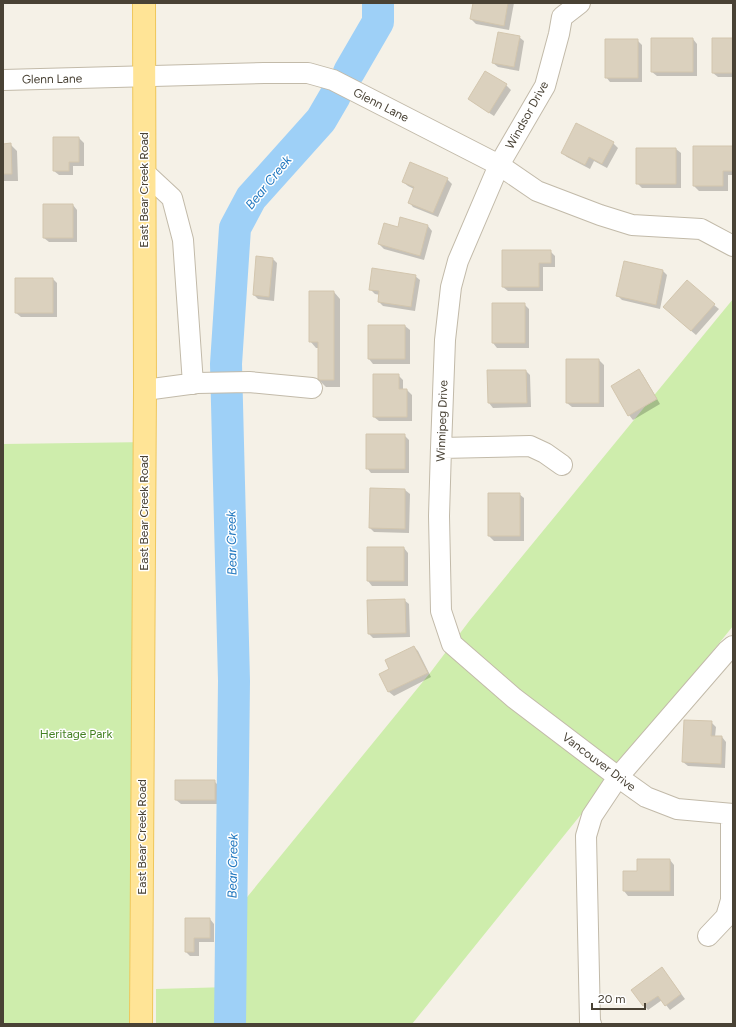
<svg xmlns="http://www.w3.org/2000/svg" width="736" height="1027" font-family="Figtree,sans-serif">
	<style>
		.green { fill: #ceedac }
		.shadow { fill: #0003 }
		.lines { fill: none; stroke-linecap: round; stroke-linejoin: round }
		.river { stroke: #9ed0f7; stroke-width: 32 }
		.building { fill: #dbd1be; stroke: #d3c6ae }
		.minor-casing { stroke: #c2baa9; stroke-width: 22 }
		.major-casing { stroke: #efc75b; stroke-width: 24 }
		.minor { stroke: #fff; stroke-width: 20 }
		.major { stroke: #ffe496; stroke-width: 22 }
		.labels { text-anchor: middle; stroke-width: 3; stroke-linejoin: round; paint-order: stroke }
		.street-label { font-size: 12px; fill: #494235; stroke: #fff }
		.park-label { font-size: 12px; fill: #438122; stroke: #fff }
		.water-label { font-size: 13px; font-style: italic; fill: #2379c0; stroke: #fff }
	</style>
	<rect width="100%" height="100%" fill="#f5f1e7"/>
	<path class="green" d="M733 299V626L412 1024H156V989L230 987 239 907 430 673 470 620Z
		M150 442 148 1024H3V444Z"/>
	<path class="shadow" d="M474 3H514L509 30 476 24 471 19Z
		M519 37 524 41 519 71 498 67 493 63Z
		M693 39 697 44V76H657L652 72Z
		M733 39V77H718L713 73Z
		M637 40 642 45V82H610L606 77Z
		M486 72 506 85 511 90 494 116 474 103 469 99Z
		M54 138H79L84 143V166H73V175H59L54 171Z
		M613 143 618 148 607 168 594 161 590 169 567 157 562 153Z
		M10 144 17 151 18 181H3V145Z
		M694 147H733V175H728V191H699L694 186Z
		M637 149H676L681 153V188H642L637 183Z
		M447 179 452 184 438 217 413 207 409 202 414 189 408 186 403 182Z
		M73 205 77 210V242H49L44 238Z
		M401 219 428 226 432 231 424 260 384 249 379 244 398 228Z
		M550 251 555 256V267H543V291H508L503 287Z
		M273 259 277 263 274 301 258 299 254 295Z
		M625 262 663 271 667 275 660 309 622 300 617 295Z
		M415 276 420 280 415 311 383 306 379 302 380 295 375 294 370 289Z
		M53 279 57 283V317H21L16 313Z
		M334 292 340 299V387H326L319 380V348H316L310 341Z
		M524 304 529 309V348H497L493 343Z
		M714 305 719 309 696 335 669 312Z
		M369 326H405L410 330V364H373L369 359Z
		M567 360H599L604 365V407H572L567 403Z
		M639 370 643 375 660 404 633 420 629 415Z
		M488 371H526L530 375 531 407 493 408 489 403Z
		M398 375 403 380V390H407L412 395V421H379L374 417Z
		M404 435 409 440V473H371L367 468Z
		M405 490 410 494 409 533 374 532 370 528Z
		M519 494 524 498V541H494L489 536Z
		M404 548 408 553V586H372L368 581Z
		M404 600 409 604 410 637 373 638 369 634Z
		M414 647 418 651 431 677 394 696 389 692 381 674 391 669Z
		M711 722 716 727 715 737H722L726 742 725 768 688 766 683 762Z
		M214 781 219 786V804H181L176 800Z
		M670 860 674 865V896H628L624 891V872H638Z
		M186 919H210L214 924V942H199V956H190L186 952Z
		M662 968 685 999 670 1010 662 1000 648 1010 632 990Z"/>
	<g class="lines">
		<path class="river" d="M349 72 378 22V3
			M230 1024 234 681 226 364 235 228 251 198 321 120 335 96"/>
	</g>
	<path class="building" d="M473 3H508L504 26 470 19Z
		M498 32 520 36 514 67 492 63Z
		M651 38H693V72H651Z
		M712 38H733V73H712Z
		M605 39H638V78H605Z
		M485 71 507 84 489 113 468 99Z
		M576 123 614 142 602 164 589 157 585 165 561 153Z
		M53 137H79V162H69V171H53Z
		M11 143 12 174H3V144Z
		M693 146H733V171H723V186H693Z
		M636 148H676V184H636Z
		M410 162 448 178 433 213 408 203 414 187 402 182Z
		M43 204H73V238H43Z
		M400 217 428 225 420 256 378 244 384 223 398 227Z
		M502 250H551V263H539V287H502Z
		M256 256 273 258 269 297 253 295Z
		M624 261 663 270 656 305 616 296Z
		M372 268 416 275 411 307 378 302 379 291 369 290Z
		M15 278H53V313H15Z
		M687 280 715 304 691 331 663 307Z
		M309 291H334V380H318V342H309Z
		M492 303H525V343H492Z
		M368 325H405V359H368Z
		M566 359H599V403H566Z
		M639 369 657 399 628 416 611 386Z
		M487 370H526L527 403H488Z
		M373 374H399V389H407V417H373Z
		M366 434H405V469H366Z
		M370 488 405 489V529L369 528Z
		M488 493H520V536H488Z
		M367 547H404V581H367Z
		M405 599 406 633 368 634 367 600Z
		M414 646 428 673 388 692 379 674 389 669 385 660Z
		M684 720 712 721 711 736H722L721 764 682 762Z
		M175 780H215V800H175Z
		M637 859H670V891H623V871H637Z
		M185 918H210V938H194V952H185Z
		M662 967 681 994 665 1006 658 996 643 1006 631 990Z"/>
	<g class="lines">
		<g class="minor-casing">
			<path id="minor" d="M580 3 562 17 559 34 545 86 499 165 458 261 451 287 445 340 441 448 439 516 441 611 452 644 514 698 618 777 646 797 677 809 733 814
				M3 80 264 73H308L333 80 499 165 537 191 600 215 632 225 701 229 733 246
				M144 172 172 198 183 240 193 384
				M145 390 197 383 249 382 312 388
				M441 448 530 446 545 453 562 465
				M708 936 726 917 731 900V814
				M591 1024 590 1022 586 836 592 816 618 777 727 651 733 646"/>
		</g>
		<g class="major-casing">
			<path id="major" d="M141 1024 145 390 144 3"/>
		</g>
		<use href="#minor" class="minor"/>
		<use href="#major" class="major"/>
	</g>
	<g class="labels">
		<g class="street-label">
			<text transform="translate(52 79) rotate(-1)" y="4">Glenn Lane</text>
			<text transform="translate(381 105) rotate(27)" y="4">Glenn Lane</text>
			<text transform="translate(527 115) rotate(-61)" y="4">Windsor Drive</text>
			<text transform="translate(144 190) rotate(-90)" y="4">East Bear Creek Road</text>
			<text transform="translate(442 421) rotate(-88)" y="4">Winnipeg Drive</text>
			<text transform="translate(144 513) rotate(-90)" y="4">East Bear Creek Road</text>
			<text transform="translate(599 762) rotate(37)" y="4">Vancouver Drive</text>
			<text transform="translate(142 837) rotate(-90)" y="4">East Bear Creek Road</text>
		</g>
		<g class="park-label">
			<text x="76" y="738">Heritage Park</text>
		</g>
		<g class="water-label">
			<text transform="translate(268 182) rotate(-51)" y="5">Bear Creek</text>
			<text transform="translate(231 543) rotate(-91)" y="5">Bear Creek</text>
			<text transform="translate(232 866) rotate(-89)" y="5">Bear Creek</text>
		</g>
	</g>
	<rect width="736" height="1027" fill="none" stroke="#494235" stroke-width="8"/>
	<path d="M592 1003v6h53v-6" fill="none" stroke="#494235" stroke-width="2"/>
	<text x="598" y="1003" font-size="12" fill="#494235" stroke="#ffffff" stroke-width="3" paint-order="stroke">20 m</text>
</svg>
